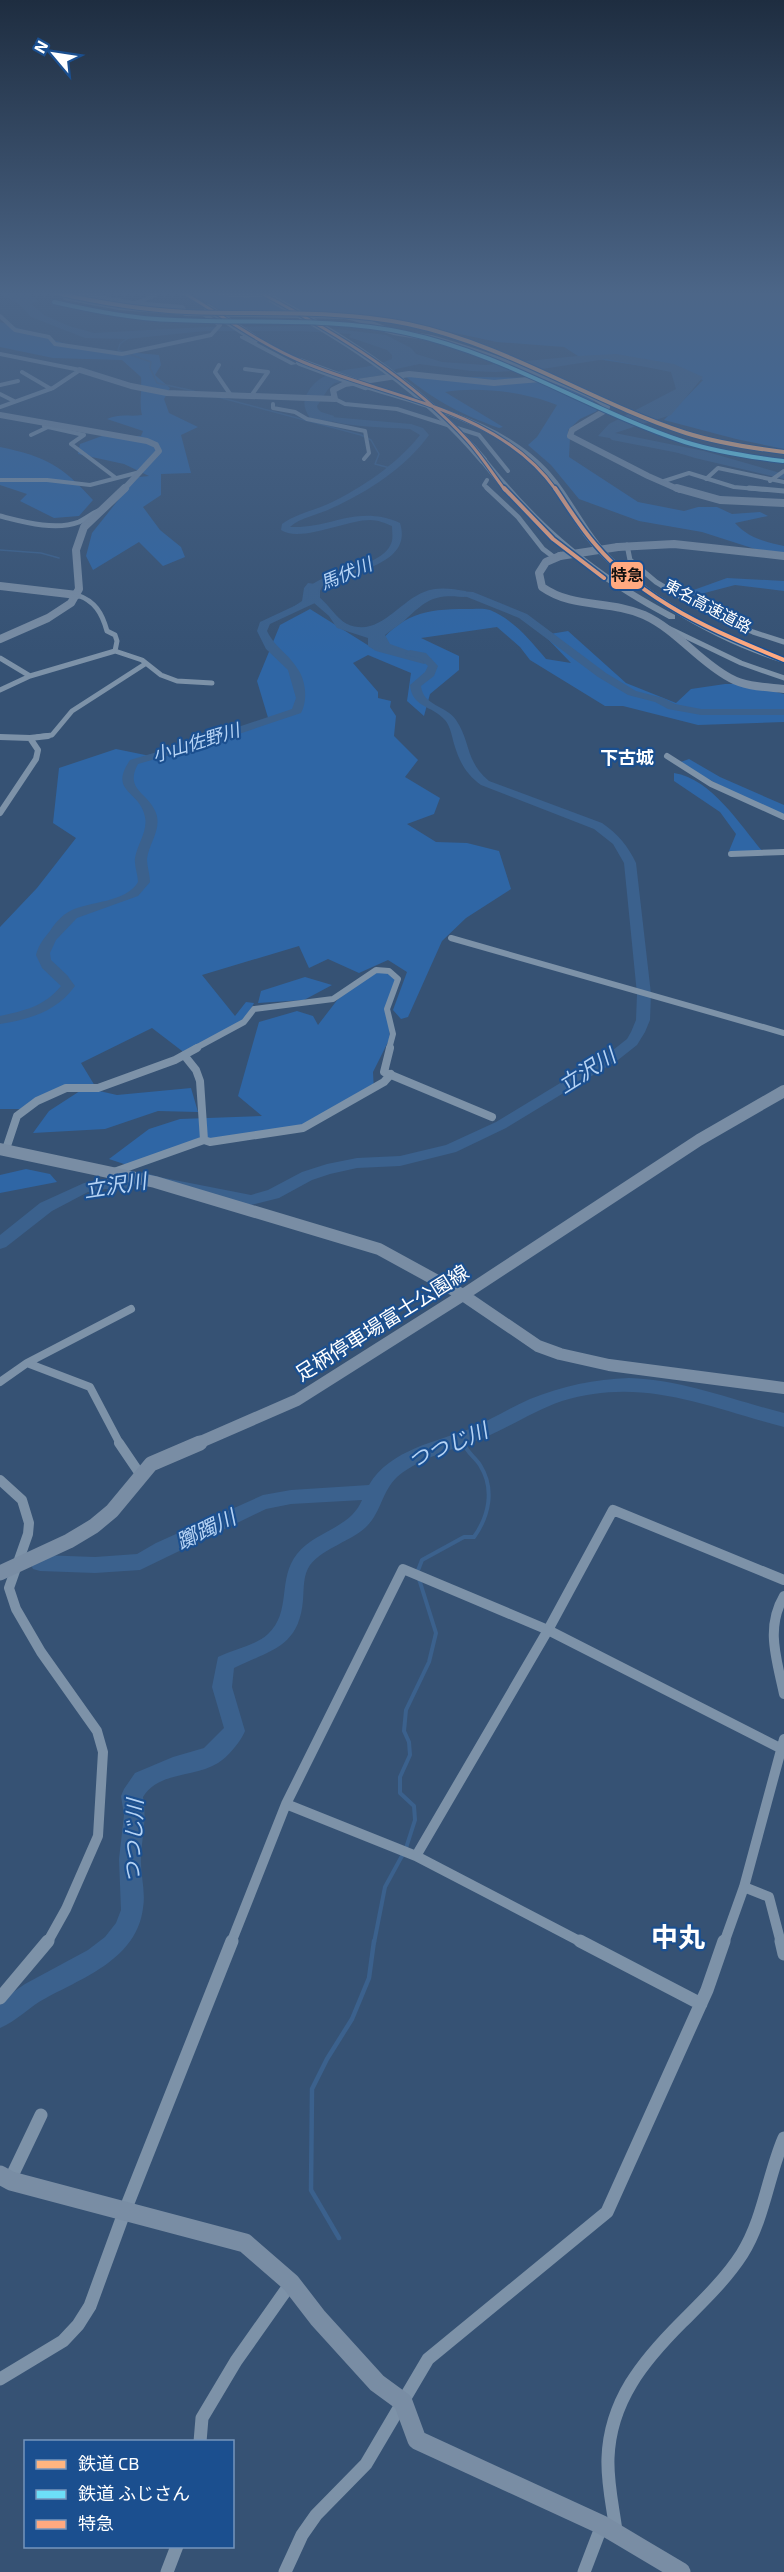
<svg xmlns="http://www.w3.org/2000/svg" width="784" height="2572" font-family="'Exo 2','Noto Sans JP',sans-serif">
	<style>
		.green { fill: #2f66a5 }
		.water { fill: #3b618d }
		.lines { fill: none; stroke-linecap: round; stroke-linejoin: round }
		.stream-far3 { stroke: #3b618d; stroke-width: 1.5 }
		.stream-far2 { stroke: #3b618d; stroke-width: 3 }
		.stream-far1 { stroke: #3b618d; stroke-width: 4 }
		.stream { stroke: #3b618d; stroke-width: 4.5 }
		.river { fill: #3b618d; fill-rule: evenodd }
		.street-far5 { stroke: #7d92a8; stroke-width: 4 }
		.street-far4 { stroke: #7d92a8; stroke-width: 5 }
		.street-far3 { stroke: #7d92a8; stroke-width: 6 }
		.street-far2 { stroke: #7d92a8; stroke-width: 8 }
		.street-far1 { stroke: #7d92a8; stroke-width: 10 }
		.street { stroke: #7d92a8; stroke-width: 13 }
		.secondary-far4 { stroke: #798da4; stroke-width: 6 }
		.secondary-far3 { stroke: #798da4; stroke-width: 8 }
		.secondary-far2 { stroke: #798da4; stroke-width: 12 }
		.secondary-far1 { stroke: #798da4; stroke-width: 15 }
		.secondary { stroke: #798da4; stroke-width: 19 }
		.highway { fill: #7e92a7; fill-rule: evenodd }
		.secondary-bridge-far1 { stroke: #798da4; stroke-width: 6 }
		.secondary-bridge { stroke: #798da4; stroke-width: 8 }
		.highway-bridge { stroke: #7e92a7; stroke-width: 8 }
		.bus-1-far1-casing { stroke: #1b4f8f; stroke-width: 5 }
		.bus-1-casing { stroke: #1b4f8f; stroke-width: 7 }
		.bus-1-far1 { stroke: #ffa980; stroke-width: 3 }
		.bus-1 { stroke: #ffa980; stroke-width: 4 }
		.rail-1-casing { stroke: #1b4f8f; stroke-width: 6 }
		.rail-2-casing { stroke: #1b4f8f; stroke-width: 6 }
		.rail-1 { stroke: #ffb580; stroke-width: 4 }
		.rail-2 { stroke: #6ddff8; stroke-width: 4 }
		.labels { text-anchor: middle; stroke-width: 4.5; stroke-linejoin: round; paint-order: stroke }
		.far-street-label { font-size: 16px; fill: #fff; stroke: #1b4f8f }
		.far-water-label { font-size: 18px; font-style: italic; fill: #b5d3f5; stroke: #1b4f8f }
		.far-quarter-label { font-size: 18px; font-weight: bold; fill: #fff; stroke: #1b4f8f }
		.street-label { font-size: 20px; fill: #fff; stroke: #1b4f8f }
		.water-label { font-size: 21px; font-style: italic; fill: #b5d3f5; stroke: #1b4f8f }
		.near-quarter-label { font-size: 27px; font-weight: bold; fill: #fff; stroke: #1b4f8f }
		.line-badge { stroke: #1b4f8f; stroke-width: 2 }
		.pale-badge-label { font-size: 16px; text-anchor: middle; font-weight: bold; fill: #111 }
	</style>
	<rect width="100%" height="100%" fill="#365274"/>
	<path class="green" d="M191 293H784V449L736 439 664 420 703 380 667 370 578 356 564 347 497 342 389 319 338 312 220 310Z
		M0 322 75 347 159 355 161 365 155 375 170 388 164 399 169 413 198 427 181 435 191 473 161 474V495L143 507 160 530 181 547 185 557 163 566 139 542 93 570 86 556 92 533 131 484 139 477 149 476 124 464 78 454 80 444 102 436H141L143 431 107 419C120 413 129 417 142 415 139 403 142 390 141 377L122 360 53 358 0 347Z
		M405 376 541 378 591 395 597 411 580 419 568 430 570 438 569 457 638 502 684 511 698 507H717L732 514 760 512 768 516 735 523C748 538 766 542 784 546V554L755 549 702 532 639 521 579 499 551 465 528 445 537 437 557 405C526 392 478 386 445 392L503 427 499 428C461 414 437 402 405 376Z
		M0 447C47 457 61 465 93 500L79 516 54 518 20 501 27 494 0 485Z
		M727 578 784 581V591L735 585 693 596 688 592Z
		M310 609 374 649C402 614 423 609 467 609 474 609 484 608 490 610 514 620 530 640 546 659L571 663 544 635 568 631 626 683 676 703 691 689 725 684H745L784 694V722L698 725 623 706H605L530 660 520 647 497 627 421 638 459 656V670L430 694 424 716 407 701 411 673 368 655 353 663 378 692V698L391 701 390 707 396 716 394 736 418 760 405 777 440 798 434 814 407 824 436 842 467 843 499 851 511 889 466 918 442 941 408 1017 401 1019 393 1010 407 972 388 960 359 973 328 959 309 968 299 946 202 975 235 1016 246 1002 254 1003 246 1018 186 1054 152 1028 81 1063 95 1086 86 1088 117 1095 191 1088 198 1112 158 1111 105 1129 33 1133 49 1111 83 1089 60 1090 20 1109H0V927L37 888 76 838 53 823 59 768 116 749 160 758 269 721 257 681 280 625Z
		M689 759 720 777 784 805V819L678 763Z
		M674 773C712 779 740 825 763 852L729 851 736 834 720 812 674 781Z
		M376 970 389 971 396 980 387 1006 390 1038 373 1072 374 1091 309 1124 203 1140 130 1166 109 1159 149 1129 180 1119 262 1116 238 1096 259 1022 297 1011 313 1016 318 1025 338 999Z
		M305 977 332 985 304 1000 258 1003 261 991Z
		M26 1169 50 1174 57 1182 0 1193V1175Z"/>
	<path class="water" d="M0 293H26L38 301 31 304 44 315 69 326 94 333 206 327 312 326 386 335 411 348 416 354 442 362 485 365 578 356 616 354 674 364 703 377 671 415 615 433 704 451 784 474V479L695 458 656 446 598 436 609 424 676 389 671 372 606 359 536 370 495 372 471 371 412 363 404 364 388 374 335 383C327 388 323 398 317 406L318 411 334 416 332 422 310 418C304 409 302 401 308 392 322 368 350 371 374 365 380 364 386 361 392 359V355L387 350 349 337 351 334 300 331H205L127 339 85 338 31 317 20 305Z
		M308 583 323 585 320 591V598C329 605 337 619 347 624 379 638 398 602 424 592 438 586 452 589 466 591L464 597C432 594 426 601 404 621 398 626 391 630 385 635L390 644 432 659 424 664 376 651 368 646V638L337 628 329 616 314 603 297 609 293 607 302 601 304 588Z"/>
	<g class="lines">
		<path class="stream-far3" d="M129 337 120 344 118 350 151 362 150 368 157 383 194 391
			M218 397 361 435 371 440 379 454 375 464 390 468
			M0 550 41 553 59 558"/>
		<path class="stream-far2" d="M464 1438V1444"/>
		<path class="stream-far1" d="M417 1573 422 1560 464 1537H474C489 1516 495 1489 480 1465 475 1457 466 1452 464 1443
			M406 1848 415 1820 414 1806 400 1793V1777L410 1755 409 1742 404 1731 406 1710 429 1662 436 1633 419 1579
			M374 1943 385 1887 403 1854"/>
		<path class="stream" d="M339 2238 311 2190 312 2089 327 2059 352 2019 369 1978 374 1941"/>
		<path class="river" d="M421 359H424V363L378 373 374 371Z
			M311 408H317L323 414 331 417 411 424 423 428 429 435C406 467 368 492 332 508 318 515 301 517 290 527 332 529 356 504 400 523 414 568 343 571 318 589L319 597 323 601 322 603H315L270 624 267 631C277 650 288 653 297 668 306 680 308 700 301 713L218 741 138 764C124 790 148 792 156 813 162 829 149 843 147 859 147 867 150 874 150 882L138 896 77 918 56 940 50 953 51 960 67 975 75 986C56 1012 30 1019 0 1024V1016C24 1011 45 1006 61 986L42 968 36 955C38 946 44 938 50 931 55 923 61 916 70 911 89 901 126 903 138 882 138 874 134 866 135 858 137 845 148 831 145 817 140 790 108 793 130 760L211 736 292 709 296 698 288 670 266 649 257 631 260 622 305 601 309 597 308 588C328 568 384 569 392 541 393 536 392 531 392 526 385 523 378 520 370 520 346 520 300 543 281 530L282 524C296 514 312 511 328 504 362 488 397 464 420 435L410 429C385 427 325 428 310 410Z
			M614 425 618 428 614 433 618 436 688 451 684 454 612 440 605 433Z
			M445 590 473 592 527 614 606 673 636 691 663 698 675 704 701 709H784V715H701L668 709 655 702 628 695 598 677 519 618 467 597 441 595V591Z
			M410 650 426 653 438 666 434 676 421 686C423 706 446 705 456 720 471 742 465 761 489 781L602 823C618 834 628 846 636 863L651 994 650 1020 645 1032 637 1045 618 1060 506 1128 456 1152 400 1166 357 1168 330 1174 312 1180 279 1198 251 1205 143 1183 121 1190 106 1189 88 1192 52 1211 6 1247 0 1249V1235L40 1203 84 1183 106 1179 120 1180 143 1172 159 1177 251 1195 268 1190 302 1172 327 1164 357 1158 400 1156 446 1145 496 1122 608 1054 627 1039 631 1032 636 1020 637 994 624 863 613 844 594 829 481 785C467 775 460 763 455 747 452 738 451 727 445 720 432 705 412 708 410 685L425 672 428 666 419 658 406 655 405 653Z
			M629 1378C684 1380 732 1400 784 1413V1427C707 1407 643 1376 562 1401 536 1410 513 1425 488 1436 458 1449 423 1455 397 1477 382 1491 381 1513 366 1527 350 1542 325 1547 310 1565 303 1575 304 1588 303 1600 299 1648 270 1650 234 1668L232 1687 245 1731C241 1741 228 1757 218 1763 194 1778 159 1771 143 1797 147 1819 142 1836 141 1857 140 1874 146 1891 143 1908 137 1958 85 1977 46 1998 30 2006 17 2021 0 2028V2001L25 1984 88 1950 105 1937 116 1923 121 1910 119 1859 124 1815 121 1796 124 1789 135 1773 173 1757 204 1748 224 1728 212 1687 218 1657C234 1649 255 1646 268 1634 292 1612 277 1579 297 1554 315 1531 351 1528 362 1500L291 1504 266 1509 140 1570 95 1573 40 1571 33 1569 30 1563 33 1557 40 1555 95 1557 137 1554 156 1543 263 1495 291 1490 369 1485C390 1449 437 1442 472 1428 492 1419 510 1408 530 1399 562 1386 595 1379 629 1378Z"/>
		<path class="street-far5" d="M65 298 119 308 185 313
			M133 304 156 295 151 293
			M0 316 15 330 49 337 55 344 122 354 211 335 220 325 202 313
			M0 354 80 370
			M219 365 215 372 230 394
			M245 369 268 372 251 396
			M22 372 51 389
			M0 385 18 381
			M0 394 14 401
			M335 399 345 404 397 409 479 435 508 471
			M273 404V408L295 412 307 419 365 431 369 453 364 459
			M0 407 53 388 80 370
			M48 427 84 435 71 444 116 478
			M31 435 48 427 44 426
			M706 479 718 468 784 482
			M0 480H47L90 485 140 472
			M487 480 484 485 489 490
			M770 481 784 471
			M661 482 689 473 734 487 768 490"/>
		<path class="street-far4" d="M487 488 518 517 543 549 555 558
			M749 488 784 491
			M0 516C24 522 55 531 79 522 88 518 94 511 104 509
			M627 545 630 560 656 582 701 609 753 632 784 642
			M77 595C95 601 102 613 107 631L115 635 117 641 115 651
			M662 625 741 663 784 678
			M0 658 30 676 115 651 142 660 161 675 177 681 212 683
			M0 690 30 676
			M37 737 52 735 72 711 145 664"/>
		<path class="street-far3" d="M0 737 30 738 38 750 36 759 0 813
			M30 738 48 736
			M667 756 711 784 784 817
			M731 854 784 852
			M451 938 784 1033
			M194 1049 244 1022 254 1009 333 999 376 970 389 971 398 979 387 1009 393 1034 389 1049"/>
		<path class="street-far2" d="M390 1048 384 1072 492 1117
			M184 1055 196 1070 200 1081 204 1140
			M6 1149 17 1116 37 1101 66 1088H98L175 1060 197 1048
			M114 1172 204 1140 210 1142 303 1128 384 1082 391 1074
			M27 1363 131 1309
			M0 1382 27 1363 90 1387 120 1444"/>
		<path class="street-far1" d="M119 1443 140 1474
			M0 1480 22 1500 29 1523 28 1534 9 1588 16 1609 41 1652 97 1731 103 1752 98 1836 66 1909 47 1943
			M784 1596C765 1628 777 1660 784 1694
			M286 1804 416 1856 583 1943
			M416 1856 548 1630 613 1510 784 1580
			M744 1887 769 1897 781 1943
			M231 1943 286 1804 403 1569 548 1630 782 1749
			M724 1943 744 1887 784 1739"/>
		<path class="street" d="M580 1941 701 2004
			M781 1941 784 1954
			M0 1998 48 1941
			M10 2180 41 2115
			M0 2379 63 2341 78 2325 90 2306 124 2213 232 1941
			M200 2442 202 2418 236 2361 291 2283
			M616 2531C613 2507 607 2483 608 2458 610 2401 643 2361 682 2322 703 2301 726 2279 742 2254 764 2219 768 2175 784 2138
			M167 2572 177 2546
			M285 2572 302 2535 316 2515 366 2464 428 2359 607 2212 707 1990 724 1941
			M584 2572 602 2525"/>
		<path class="secondary-far4" d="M72 293 133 304 182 308 185 313 346 316C362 319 375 326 390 331 403 335 418 335 431 338 457 345 597 391 607 407L606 410 572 430 570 436 648 476 680 490
			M221 293 247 295
			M80 370 131 386 167 393 335 399 333 390 345 384 409 374 494 383 540 379
			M0 415 147 441 156 445 159 451 123 490"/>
		<path class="secondary-far3" d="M677 488 720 500 784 503
			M618 547 674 544 784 556
			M560 556 546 562 539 573 542 587C573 609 610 600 644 615 677 630 698 661 730 678 746 687 766 687 784 689
			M0 586 77 595
			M0 639 48 618 71 603 79 589 76 550 84 527 125 488"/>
		<path class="secondary-far2" d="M0 1149 155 1182 379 1249 463 1295 538 1346 560 1354 609 1365 784 1388
			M196 1444 297 1400 463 1295 699 1140 784 1091"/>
		<path class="secondary-far1" d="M0 1573 69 1541 94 1526 112 1511 151 1464 200 1443"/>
		<path class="secondary" d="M0 2175 11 2181 245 2243 291 2283 318 2318 377 2383 403 2402 417 2440 602 2525 681 2572"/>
		<path class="highway" d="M181 293H189L211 308 206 309Z
			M240 336H244L297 364 291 365 240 338Z
			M362 384C375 384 390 391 402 395 454 411 513 430 550 472 575 501 589 537 618 563 665 607 725 633 784 657V663C722 645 632 595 591 545 567 517 555 481 525 458 479 420 418 405 362 388Z
			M480 458H486C543 529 595 572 675 615V619H669C589 576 537 533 480 462Z"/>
		<path class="secondary-bridge-far1" d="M247 295 271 293"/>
		<path class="secondary-bridge" d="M560 556 618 547"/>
		<path class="highway-bridge" d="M272 299C352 342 424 390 483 460
			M208 308 255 339
			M300 362 365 386"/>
		<g class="bus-1-far1-casing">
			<path id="bus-1-far1" d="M184 293C223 316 260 344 303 362 388 398 499 409 556 490
				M261 293C336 333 412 379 469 442 482 457 493 474 505 490"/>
		</g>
		<g class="bus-1-casing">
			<path id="bus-1" d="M504 488 553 539 604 578
				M555 488C568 507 580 527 595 544 643 602 716 632 784 660"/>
		</g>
		<use href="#bus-1-far1" class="bus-1-far1"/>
		<use href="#bus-1" class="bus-1"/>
		<g class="rail-1-casing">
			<path id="rail-1" d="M57 293C100 303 143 310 187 312 260 315 336 309 408 324 507 345 591 402 686 433 718 443 751 448 784 452"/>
		</g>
		<g class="rail-2-casing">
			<path id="rail-2" d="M54 302C94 311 134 319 175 320 252 324 330 317 406 333 505 354 590 411 685 442 717 452 750 457 783 461"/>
		</g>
		<use href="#rail-1" class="rail-1"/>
		<use href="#rail-2" class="rail-2"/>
	</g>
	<linearGradient id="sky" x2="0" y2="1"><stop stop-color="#1e2d40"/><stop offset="0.45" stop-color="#4c6688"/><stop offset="1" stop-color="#4c6688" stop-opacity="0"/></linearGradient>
	<rect width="784" height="653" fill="url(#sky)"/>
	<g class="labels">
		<g class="far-street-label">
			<text transform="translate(708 606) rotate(28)" y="6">東名高速道路</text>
		</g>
		<g class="far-water-label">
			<text transform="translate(346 574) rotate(-23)" y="6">馬伏川</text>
			<text transform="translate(196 743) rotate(-17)" y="6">小山佐野川</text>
		</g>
		<g class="far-quarter-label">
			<text x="627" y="764">下古城</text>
		</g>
		<g class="street-label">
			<text transform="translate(382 1323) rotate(-32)" y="7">足柄停車場富士公園線</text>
		</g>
		<g class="water-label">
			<text transform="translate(587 1071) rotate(-32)" y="7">立沢川</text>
			<text transform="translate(115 1186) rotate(-9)" y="7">立沢川</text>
			<text transform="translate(448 1446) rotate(-23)" y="7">つつじ川</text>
			<text transform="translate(206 1530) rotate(-26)" y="7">躑躅川</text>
			<text transform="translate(134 1841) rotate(-88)" y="7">つつじ川</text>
		</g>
		<g class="near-quarter-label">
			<text x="678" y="1947">中丸</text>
		</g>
	</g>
	<rect class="line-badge" x="610" y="561" width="34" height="29" rx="6" fill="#ffa980"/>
	<g class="pale-badge-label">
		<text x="627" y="581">特急</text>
	</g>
	<rect x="24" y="2440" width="210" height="108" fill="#1b4f8f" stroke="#7695bc" stroke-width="1.5"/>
	<rect x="36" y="2460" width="30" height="9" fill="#ffb580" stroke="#7695bc" stroke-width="1.5"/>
	<text x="78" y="2470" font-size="18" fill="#ffffff">鉄道 CB</text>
	<rect x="36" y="2490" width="30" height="9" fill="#6ddff8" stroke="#7695bc" stroke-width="1.5"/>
	<text x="78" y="2500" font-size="18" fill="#ffffff">鉄道 ふじさん</text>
	<rect x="36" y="2520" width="30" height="9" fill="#ffa980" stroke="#7695bc" stroke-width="1.5"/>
	<text x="78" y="2530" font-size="18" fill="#ffffff">特急</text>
	<g transform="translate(54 54) rotate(299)" stroke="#1b4f8f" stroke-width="4.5" paint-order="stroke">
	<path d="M0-4.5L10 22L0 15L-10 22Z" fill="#ffffff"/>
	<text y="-9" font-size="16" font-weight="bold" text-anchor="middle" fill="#ffffff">N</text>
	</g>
</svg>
